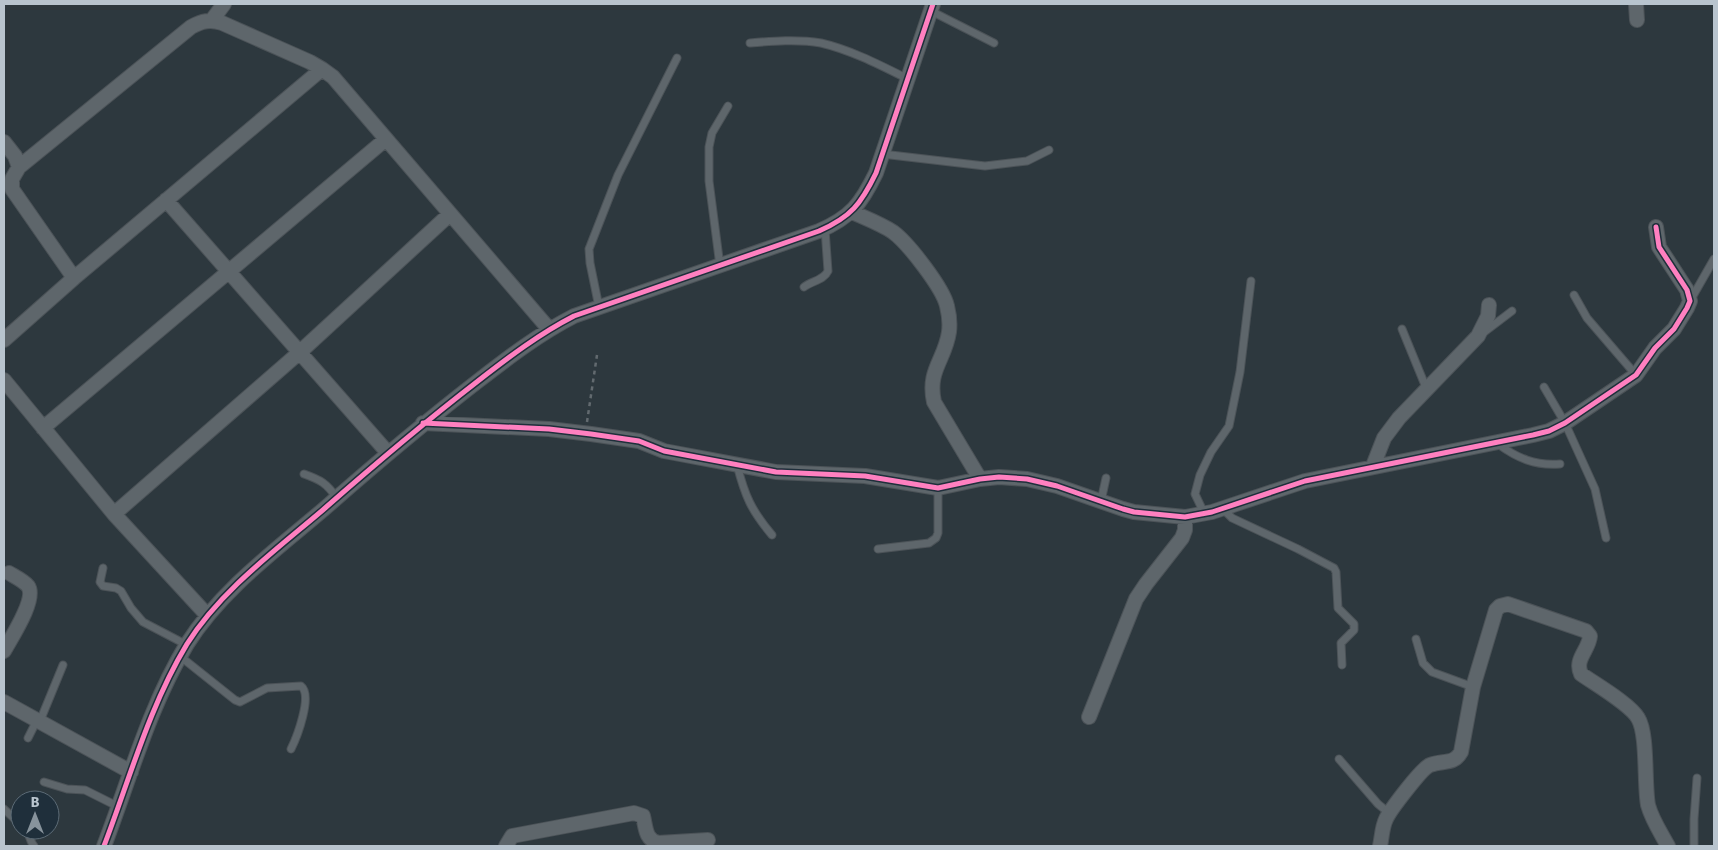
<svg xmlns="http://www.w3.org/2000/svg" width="1718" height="850" font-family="'Fira Sans',sans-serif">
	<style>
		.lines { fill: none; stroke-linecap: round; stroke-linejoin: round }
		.service-casing { stroke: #4c5358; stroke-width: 9 }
		.minor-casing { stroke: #4c5358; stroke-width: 16 }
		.path { stroke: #626a6f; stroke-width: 2.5; stroke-dasharray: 4 4; stroke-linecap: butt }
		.service { stroke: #5e666b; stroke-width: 7 }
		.minor { stroke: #5e666b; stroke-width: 14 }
		.cycleway-casing { stroke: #1f2f3b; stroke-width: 8 }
		.cycleway { stroke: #ff80c0; stroke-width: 5 }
	</style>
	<rect width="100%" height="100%" fill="#2d383e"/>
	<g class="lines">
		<g class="service-casing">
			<path id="service" d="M931 11 994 43
				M750 43C773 41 798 39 821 43 851 50 880 65 908 79
				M882 154 985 166 1027 161 1049 150
				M720 266 709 181V147L712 133 728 106
				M804 287C812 281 824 280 828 271L825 229
				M1574 295 1587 318 1636 375
				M1690 301 1714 259
				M599 307 590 263 589 249 618 175 677 58
				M1402 329 1427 390
				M1483 333 1512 311
				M1544 387 1565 423 1595 489 1606 538
				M1498 444C1517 458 1535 466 1560 464
				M737 465C745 496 751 510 772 535
				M304 474C321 480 326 483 337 498
				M1101 501 1106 478
				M1223 509 1232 518 1298 549 1334 568 1336 572 1338 608 1354 624V630L1341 643 1342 665
				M1204 513 1195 494 1200 475 1211 452 1229 426 1240 372 1251 281
				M878 549 929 543 936 538 938 533V488
				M103 568 100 582 103 586 116 588 121 591 131 608 143 622 187 645
				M1416 639 1423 663 1432 672 1473 687
				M181 657 235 700 240 702 267 688 301 686C313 695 297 737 291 749
				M40 721 63 665
				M28 738 37 720
				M1339 759 1378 804 1389 813
				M44 782 67 789 85 790 119 807
				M4 809 20 824
				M26 830C30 835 30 842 34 846
				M1694 846V819L1697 778"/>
		</g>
		<g class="minor-casing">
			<path id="minor" d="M1636 4 1637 20
				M212 20 224 4
				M4 142 15 156 19 167
				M166 200 388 453
				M852 212C865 218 881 224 893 232 908 243 943 288 947 306 949 314 950 324 949 332 945 360 927 370 934 402L980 479
				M74 278 12 189V179L19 167 191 27C202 21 210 19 222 23L310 62 322 69 333 77 549 329
				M4 340 74 278 322 69
				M4 380 114 514 207 615
				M423 423 549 429 591 434 639 441 664 451 776 472 865 476 938 488 980 479 999 477 1027 479 1057 486 1123 509 1134 512 1185 517 1212 512 1305 481 1533 435 1549 431 1565 423 1636 375 1655 348 1674 329 1687 308 1690 301 1687 290 1659 247 1656 227
				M43 428 386 139
				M1373 466 1384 438 1399 418 1478 336 1488 316 1489 305
				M114 514 300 352 450 214
				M4 651C11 638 37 599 28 586 24 581 14 576 9 573
				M4 702 131 772
				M1089 717 1136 599 1146 584 1182 538 1185 530V517
				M104 846C130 778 149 707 187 644 221 590 276 550 324 509 374 465 425 422 478 381 509 357 539 334 574 316L819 231C851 217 861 204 876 173L933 4
				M506 846 512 836 634 813 643 816C646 828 645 839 658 843L708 840
				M1380 846C1382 837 1382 827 1386 819 1390 810 1422 768 1430 765 1443 760 1454 765 1461 752L1473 687 1496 610 1500 606 1508 604 1586 631 1590 636C1589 650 1574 659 1581 674 1595 684 1630 704 1638 718 1648 734 1644 784 1648 805 1652 820 1661 833 1668 846"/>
		</g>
		<path class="path" d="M587 422 597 355"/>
		<use href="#service" class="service"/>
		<use href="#minor" class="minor"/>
		<g class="cycleway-casing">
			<path id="cycleway" d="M423 423 549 429 591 434 639 441 664 451 776 472 865 476 938 488 980 479 999 477 1027 479 1057 486 1123 509 1134 512 1185 517 1212 512 1305 481 1533 435 1549 431 1565 423 1636 375 1655 348 1674 329 1687 308 1690 301 1687 290 1659 247 1656 227
				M104 846C130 778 149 707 187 644 221 590 276 550 324 509 374 465 425 422 478 381 509 357 539 334 574 316L819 231C851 217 861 204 876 173L933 4"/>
		</g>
		<use href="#cycleway" class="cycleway"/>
	</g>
	<rect width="1718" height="850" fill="none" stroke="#b8c4ce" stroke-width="10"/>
	<g transform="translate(35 815)"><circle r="24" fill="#1f2f3b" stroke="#5c6b76"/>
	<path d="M0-4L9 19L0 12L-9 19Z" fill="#87939c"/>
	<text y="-8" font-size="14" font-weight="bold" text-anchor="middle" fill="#b8c4ce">B</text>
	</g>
</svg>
